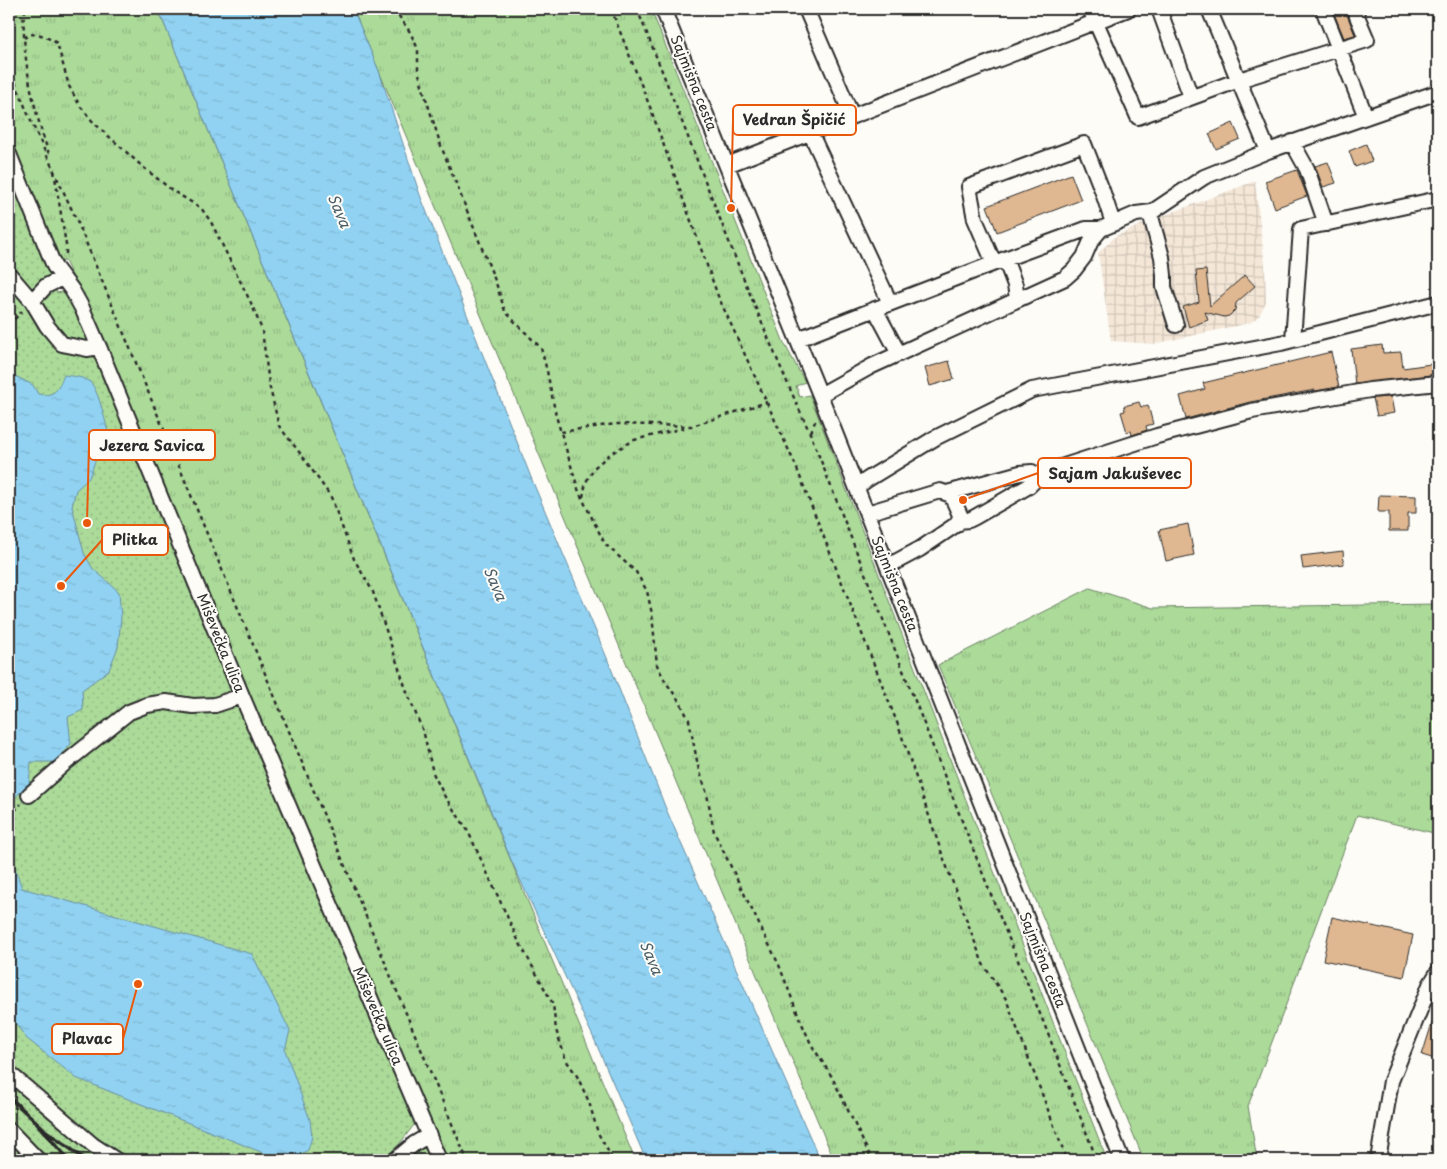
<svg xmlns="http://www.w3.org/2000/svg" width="1447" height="1169" font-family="'Playpen Sans',sans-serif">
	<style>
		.industrial { fill: url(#industrial-grid) }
		.grass { fill: url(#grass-tufts); stroke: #6b8262 }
		.forest { fill: url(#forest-firs); stroke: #6b8262 }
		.park { fill: url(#park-dots); stroke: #6b8262 }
		.water { fill: url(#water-ripples); stroke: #688fa2 }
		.building { fill: #dfb790; stroke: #2b2b2b }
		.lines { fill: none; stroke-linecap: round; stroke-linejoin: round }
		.minor-casing { stroke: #2b2b2b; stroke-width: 18 }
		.path { stroke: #2b2b2b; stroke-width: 2.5; stroke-dasharray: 4 4; stroke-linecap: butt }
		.minor { stroke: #fdfcf7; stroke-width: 14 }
		.rail { stroke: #2b2b2b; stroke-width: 4 }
		.labels { text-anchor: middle; stroke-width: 4; stroke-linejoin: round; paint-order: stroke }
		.street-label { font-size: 14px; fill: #2b2b2b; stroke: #fdfcf7 }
		.water-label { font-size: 15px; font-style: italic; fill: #4a5d67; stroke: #fdfcf7 }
		.leader { fill: none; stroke: #e8590c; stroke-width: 2 }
		.callout-dot { fill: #e8590c; stroke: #fdfcf7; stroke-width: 2 }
		.callout { fill: #fdfcf7; stroke: #e8590c; stroke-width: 2 }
		.callout-label { font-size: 15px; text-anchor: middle; font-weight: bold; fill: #2b2b2b }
	</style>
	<defs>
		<pattern id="industrial-grid" width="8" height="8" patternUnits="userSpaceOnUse" patternTransform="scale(1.25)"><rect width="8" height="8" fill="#f4e7d8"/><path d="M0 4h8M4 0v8" fill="none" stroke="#d1c6ba"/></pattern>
		<pattern id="grass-tufts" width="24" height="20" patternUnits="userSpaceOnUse" patternTransform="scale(1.25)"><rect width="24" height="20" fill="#abda99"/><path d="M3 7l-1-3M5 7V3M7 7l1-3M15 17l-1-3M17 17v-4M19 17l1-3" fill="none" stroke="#93bb84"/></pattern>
		<pattern id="forest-firs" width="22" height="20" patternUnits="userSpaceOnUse" patternTransform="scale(1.25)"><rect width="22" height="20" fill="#abda99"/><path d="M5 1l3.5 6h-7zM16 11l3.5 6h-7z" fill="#93bb84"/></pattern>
		<pattern id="park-dots" width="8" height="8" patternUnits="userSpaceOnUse" patternTransform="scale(1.25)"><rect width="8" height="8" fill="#abda99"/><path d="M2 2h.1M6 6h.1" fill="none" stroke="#93bb84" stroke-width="1.8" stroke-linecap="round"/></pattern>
		<pattern id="water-ripples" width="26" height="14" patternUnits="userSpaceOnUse" patternTransform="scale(1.25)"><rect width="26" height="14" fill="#91d2f2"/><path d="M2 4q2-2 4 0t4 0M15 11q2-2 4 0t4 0" fill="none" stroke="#7db4d0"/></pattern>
	</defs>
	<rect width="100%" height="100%" fill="#fdfcf7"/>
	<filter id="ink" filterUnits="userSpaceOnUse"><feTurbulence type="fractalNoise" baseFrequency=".02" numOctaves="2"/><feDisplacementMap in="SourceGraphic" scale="10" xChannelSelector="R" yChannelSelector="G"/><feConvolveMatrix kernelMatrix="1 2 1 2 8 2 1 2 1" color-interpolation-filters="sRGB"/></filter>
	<g filter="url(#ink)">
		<path class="industrial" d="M1255 181 1265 266 1266 302 1259 316 1250 323 1154 344 1111 341 1098 253 1116 236 1152 220Z"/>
		<path class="grass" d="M9 9H158L635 1160H446L390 1032 153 468 101 335 65 261 59 262 9 138Z
			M353 9H651L784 343 805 382 796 386 800 397 810 395 941 736 1107 1160H834Z
			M1090 588 1153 608 1438 604V834L1357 815 1248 1106 1257 1160H1144L938 665Z"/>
		<path class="forest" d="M421 1146 429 1151 433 1160H408Z"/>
		<path class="park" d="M9 168 57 293 66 291 89 337 417 1121 401 1142 385 1160H9Z"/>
		<path class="water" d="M158 9H353L379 71 420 195 532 480 607 658 666 809 820 1160H646L595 1041 512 862Z
			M9 373 33 385 38 394C55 397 58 390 64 375 72 376 84 377 90 382 99 390 107 428 110 441L98 453 89 478 76 490 72 506 84 553 93 569 106 580 119 592 121 618 118 647 109 670 82 690 83 710 68 717 71 744 54 762H31L29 784 9 803Z
			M9 852 22 888 252 954 290 1031 285 1050 310 1120 312 1137 308 1150 295 1158H276L76 1078 26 1038 9 1014Z"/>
		<path class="building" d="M1332 9H1345L1355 35 1344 38Z
			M1233 123 1240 139 1216 149 1209 134Z
			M1366 144 1372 161 1355 167 1349 151Z
			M1328 162 1336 183 1323 187 1315 166Z
			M1297 170 1307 196 1275 208 1265 181Z
			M1071 174 1081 200 997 232 987 206Z
			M1206 270 1210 306 1245 275 1255 286 1236 303 1235 310 1229 316 1224 317 1205 312 1208 320 1189 327 1183 307 1199 302 1196 271Z
			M1382 345 1383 353 1401 352 1403 368 1438 363V374L1355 384 1351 349Z
			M1331 352 1339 387 1315 391V390L1250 402 1186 419 1180 396 1205 389 1203 383Z
			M949 361 954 379 930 386 925 368Z
			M1391 397 1394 413 1377 416 1373 398Z
			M1139 402 1141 407 1148 405 1153 424 1146 426 1147 430 1132 435 1131 431 1127 432 1121 412 1125 411 1124 406Z
			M1379 495 1416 496V513H1408V531H1389V512H1378Z
			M1188 524 1194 555 1166 561 1159 530Z
			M1343 551 1344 564 1303 569 1301 556Z
			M1332 917 1413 935 1404 977 1323 960Z
			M1436 1011H1438V1060L1422 1055Z"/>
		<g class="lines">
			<g class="minor-casing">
				<path id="minor" d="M663 9 820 395 1122 1160
					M806 9 852 116
					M1090 9 1138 117 1239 80 1367 40 1354 9
					M1159 9 1191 97
					M1209 9 1268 151
					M1323 9 1366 117
					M810 132 890 303
					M1292 142 1307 169 1326 224
					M9 154 54 266 72 290 82 308 99 347 242 696 439 1160
					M727 165 1128 9
					M1150 213 1162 257 1164 275V287L1176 325
					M1005 259 1015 285 1017 299
					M994 263 975 219 969 187 1084 144 1102 190 1113 223
					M9 274 32 301 47 326 62 344 87 349 99 347
					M32 301 46 286 62 278
					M875 309 899 354
					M798 339 1005 259 1086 229H1101
					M1293 340 1301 229 1438 199
					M820 395 872 366 1065 278 1074 270 1084 257 1091 241 1101 229 1136 214 1152 212 1204 177 1268 151 1438 92
					M1036 475 1157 436 1252 411 1370 390 1438 383
					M857 487 868 479 935 438 1032 390 1281 343 1438 303
					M947 493 1020 473 1032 472 1036 475V479L1029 486 975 517 969 520 958 521
					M867 513 940 491 951 495 961 517 957 524 920 549 888 566
					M29 795 64 764 129 712 147 705 166 702 193 706 215 705 242 696
					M9 1073 93 1145 116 1160
					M9 1130 38 1160
					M395 1160 414 1144 429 1135
					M1378 1160 1391 1081 1430 985 1438 972"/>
			</g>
			<path class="path" d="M26 9C22 17 24 26 24 36 26 76 36 116 49 154
				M394 9 410 32 418 49V70L424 92 441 146 496 283 505 311 515 322 541 348 547 371 556 416 579 492 605 544 636 572 647 591 652 614 657 665 665 681 680 702 689 720 698 766 707 794 714 832 779 965 799 1017 811 1044 832 1077 872 1160
				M611 9 650 107 718 296 795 464 898 725 941 851 983 964 1006 999 1067 1160
				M637 9C695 150 746 295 810 433L995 905 1043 1021 1097 1160
				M24 38C36 29 45 37 57 43L69 86 80 106 94 123 144 168 173 191 201 208 211 222 252 305 262 330 269 384 279 426 303 457 331 497 354 559 373 592 407 692 424 734 433 773 445 797 467 829 518 940 553 1004 556 1030 566 1060 577 1076 589 1102 598 1133 613 1160
				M9 67 30 119 78 223 467 1160
				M54 171 66 245V257
				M9 325 22 311
				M561 432 594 427 616 424 692 426 767 402
				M811 432 816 419
				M583 497 586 482 595 467 610 454 634 440 688 427
				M9 817 21 804"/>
			<use href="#minor" class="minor"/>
			<path class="rail" d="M9 1097 44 1129
				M69 1160 39 1126 86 1160"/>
		</g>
	</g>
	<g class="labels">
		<g class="street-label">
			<text transform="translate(694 83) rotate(68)" y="5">Sajmišna cesta</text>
			<text transform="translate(895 584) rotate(68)" y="5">Sajmišna cesta</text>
			<text transform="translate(221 643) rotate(68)" y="5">Miševečka ulica</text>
			<text transform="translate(1043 960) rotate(68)" y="5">Sajmišna cesta</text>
			<text transform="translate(378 1016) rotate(67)" y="5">Miševečka ulica</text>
		</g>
		<g class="water-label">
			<text transform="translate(339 211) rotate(67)" y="5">Sava</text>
			<text transform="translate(495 584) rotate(67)" y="5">Sava</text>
			<text transform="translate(651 958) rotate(67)" y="5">Sava</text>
		</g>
	</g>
	<path class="leader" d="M731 208L733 120M87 523L89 445M963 500L1038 473M61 586L102 540M138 984L123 1039"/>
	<g class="callout-dot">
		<circle cx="731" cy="208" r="5"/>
		<circle cx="87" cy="523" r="5"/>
		<circle cx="963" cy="500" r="5"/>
		<circle cx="61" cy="586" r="5"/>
		<circle cx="138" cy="984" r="5"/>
	</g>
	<g class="callout">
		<rect x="733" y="105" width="123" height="30" rx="5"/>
		<rect x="89" y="430" width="126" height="30" rx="5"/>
		<rect x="1038" y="458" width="153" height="30" rx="5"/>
		<rect x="102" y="525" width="66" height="30" rx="5"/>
		<rect x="52" y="1024" width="71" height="30" rx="5"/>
	</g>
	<g class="callout-label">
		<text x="794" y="125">Vedran Špičić</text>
		<text x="152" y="451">Jezera Savica</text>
		<text x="1115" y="479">Sajam Jakuševec</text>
		<text x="135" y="545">Plitka</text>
		<text x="87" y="1044">Plavac</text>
	</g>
	<rect width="1447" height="1169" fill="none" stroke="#fdfcf7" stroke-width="30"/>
	<rect x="15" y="15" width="1417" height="1139" fill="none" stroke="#2b2b2b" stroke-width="2" filter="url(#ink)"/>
</svg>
